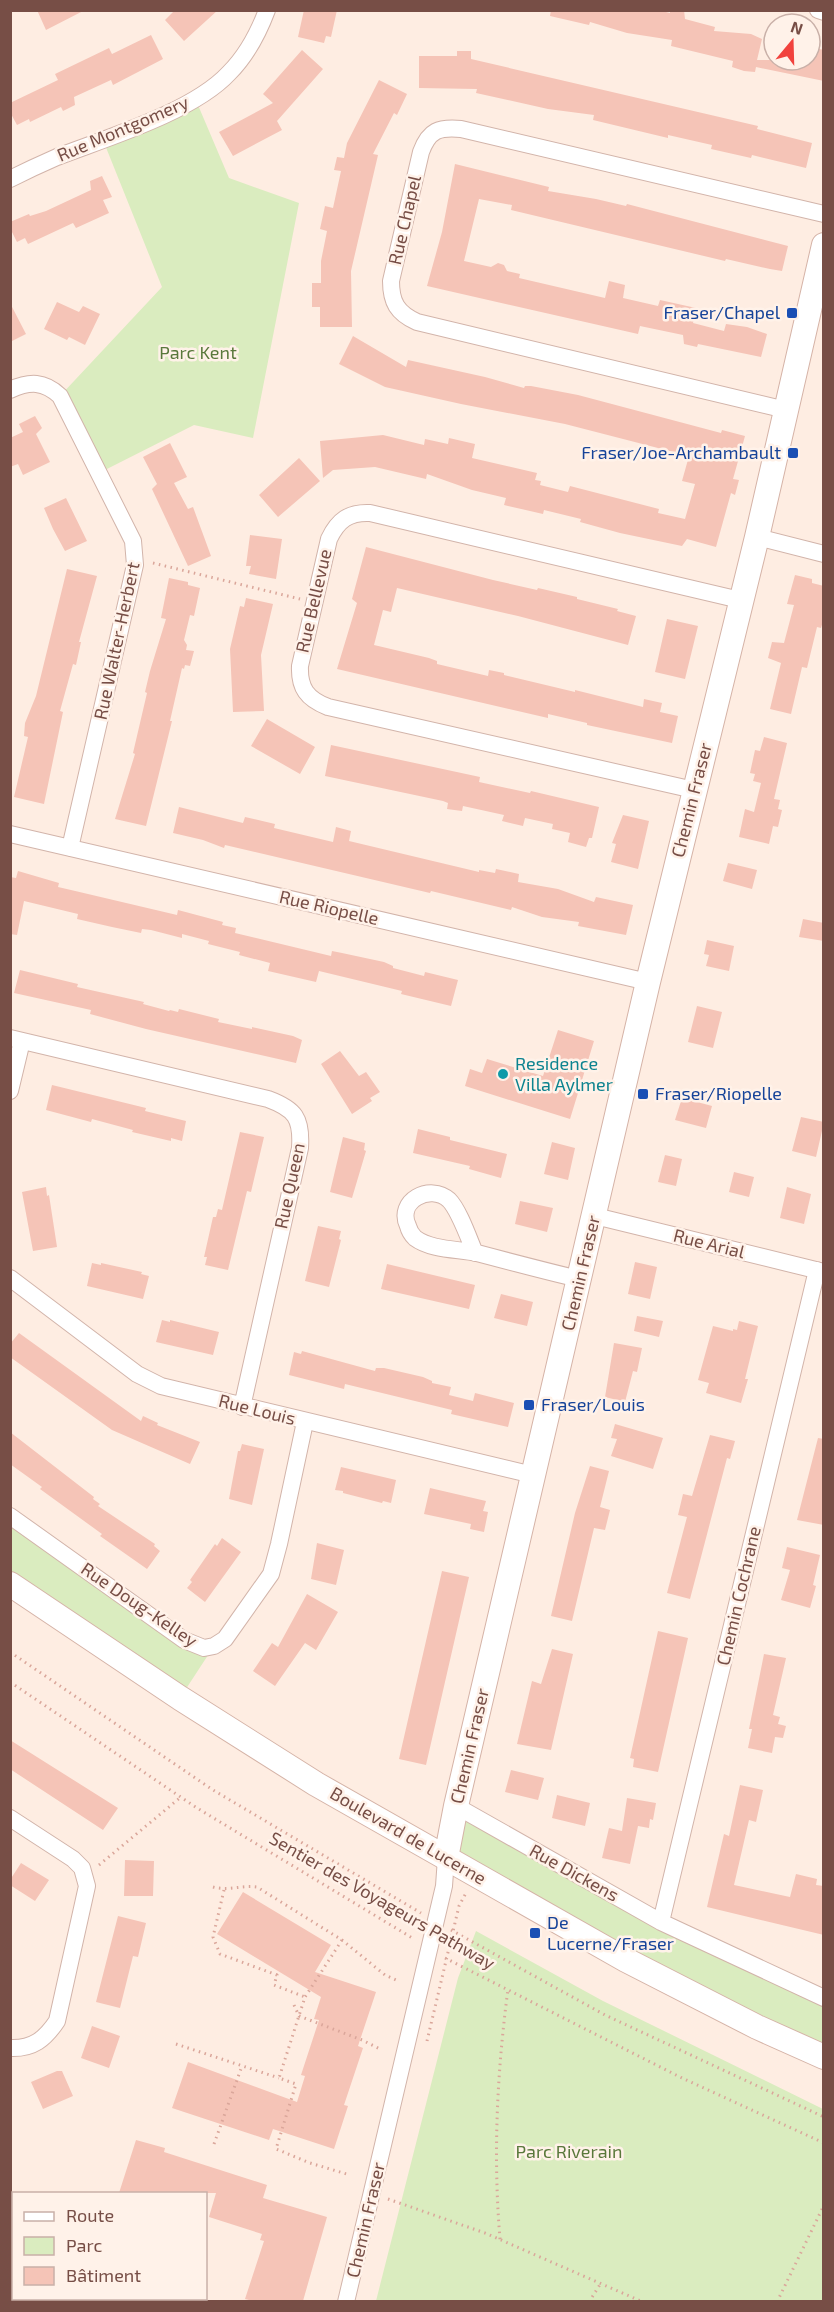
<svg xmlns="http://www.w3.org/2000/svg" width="834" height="2312" font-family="'Exo 2',sans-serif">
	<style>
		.green { fill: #daecbf }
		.building { fill: #f5c4b7 }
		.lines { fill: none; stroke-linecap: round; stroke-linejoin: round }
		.street-casing { stroke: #d2b4aa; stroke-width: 18 }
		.secondary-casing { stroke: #d5b3a7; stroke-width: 26 }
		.path { stroke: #daa69a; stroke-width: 3; stroke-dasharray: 1.5 4.5; stroke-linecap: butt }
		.street { stroke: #fff; stroke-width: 16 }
		.secondary { stroke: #fff; stroke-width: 24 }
		.transit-dot { fill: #1a4fb4; stroke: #fff2e9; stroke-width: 2 }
		.culture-dot { fill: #0f9aa8; stroke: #fff2e9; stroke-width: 2 }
		.labels { text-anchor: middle; stroke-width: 5; stroke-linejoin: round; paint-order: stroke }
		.street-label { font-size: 18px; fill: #774e46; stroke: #fff2e9 }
		.transit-label { font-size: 18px; fill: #164399; stroke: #fff2e9; text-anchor: start }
		.park-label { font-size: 18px; fill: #59783b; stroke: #fff2e9 }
		.culture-label { font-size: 18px; fill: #0d838f; stroke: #fff2e9; text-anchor: start }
	</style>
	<rect width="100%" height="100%" fill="#feede2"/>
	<path class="green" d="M195 98 229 178 299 203 253 438 194 425 99 473 60 396 162 287 103 140Z
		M11 1516 184 1640 214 1646 180 1698 11 1584Z
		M456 1806 823 1998V2057L446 1858Z
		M476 1931 603 2001 823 2109V2301H376L458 1978Z"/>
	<path class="building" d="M37 10H85L46 30Z
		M175 10H218L184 41 165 20Z
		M304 10H337L331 37 326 36 324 43 298 37Z
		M551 10H658L670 13V10H684L685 19 715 27 714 31 751 34 762 39 757 60H810V47L824 50V81L756 67 755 72 744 71 732 67 733 61 671 46 672 40 627 33 590 22 589 25 550 16Z
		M151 35 163 59 113 85 111 80 74 97 75 105 63 111 61 107 30 122 29 119 17 125 10 112V103L58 80 55 74 109 48 112 54Z
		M302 50 323 69 277 121 282 130 233 156 219 132 273 103 263 94Z
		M457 51H471V59L758 126 757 129 812 143 806 168 752 155 751 158 711 149 712 145 668 135V138L593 120 594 115 548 109 476 93 477 89 419 88V56H457Z
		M379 80 407 94 397 115 394 113 373 154 378 155 351 271 352 327H320V307H312V283H321V261L327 231 320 229 325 206 333 208 341 171 334 170 337 157 344 158 347 143Z
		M455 164 549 187 548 191 596 199 626 206 627 204 788 246 782 271 770 269 726 259 725 261 511 210 512 205 479 199 464 261 491 267 498 263 504 265 507 271 520 274 519 278 605 298 609 281 625 285 623 298 658 306 660 300 696 308 693 323 724 331 726 324 747 327 767 334 761 357 698 344 697 347 684 344 683 335 640 326 638 334 427 286 442 232Z
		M102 176 112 197 103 200 109 213 76 228 73 223 28 244 25 238 17 242 10 228V222L29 214 30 216 46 211 91 190 90 181Z
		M57 302 79 312 83 306 100 314 85 345 69 337 67 340 44 329Z
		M10 303 26 334 10 342Z
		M353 336 406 367 408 360 485 377 524 388 525 386H531L578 395 721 433 722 430 745 436 733 479 739 480 735 495 731 493 716 547 687 539 682 546 620 533 580 522 581 519 544 510 543 514 504 505 506 498 472 490 427 474 426 479 375 467 333 470 323 478 320 441 383 435 424 445 425 439 448 444 449 438 475 444 472 458 537 473 535 480 541 481 540 485 568 492 570 486 659 509 658 513 685 519 695 484 682 481 689 456 565 424 461 404 385 387 339 364Z
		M35 416 42 428 36 434 50 462 23 475 18 464 10 467V438L23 432 19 424Z
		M170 443 187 477 174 483 188 509 193 507 211 556 188 566 152 489 157 484 143 457Z
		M299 458 320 481 278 517 259 495Z
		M66 498 87 541 65 551 53 529 44 508Z
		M250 535 282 539 276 579 249 574 251 566H246Z
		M366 547 493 580 537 590 538 588 577 597V599L618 609 617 611 636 616 628 645 518 616 397 588 391 612 383 610 374 645 429 658 437 661V664L488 676 489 670 504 673V675L575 692V690L643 707 644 699 662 703 660 712 678 716 672 743 587 725V723L548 714V718L337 669 357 603 352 599Z
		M67 569 97 576 79 642H81L76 665 73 664 60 711 63 712 44 804 14 797 28 737 24 736 25 723 36 696Z
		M795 575 812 579V583L824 586V618L821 628 817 627 807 668 802 667 791 714 770 709 781 663 768 658 772 642 784 643 794 605 787 604Z
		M169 578 188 582V585L200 588 194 616 190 615 184 640 187 645 186 650 194 651 190 666 185 665 184 669 182 668 170 721H172L146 826 115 819 135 754 133 753 147 693 145 692 150 671 166 619 161 618Z
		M246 598 273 604 261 655 264 711 233 712 230 649 240 606 244 607Z
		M667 619 698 626 685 679 655 672Z
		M267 719 315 747 300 774 251 746Z
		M764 737 787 743 774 799 780 800 778 809 782 810 778 827 773 826 769 844 739 837 745 809 754 812 761 783 753 781 755 774 750 773 755 750 760 751Z
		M331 745 480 777 479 782 530 793 531 791 599 807 592 838H589L586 847 568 842 570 833 552 829 553 824 525 818 523 826 502 821 504 815 463 806 462 811 447 809 448 803 443 801 325 776Z
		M179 807 243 823 245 817 275 824 274 828 333 842 336 827 351 831 349 841 479 872V870L495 873 496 869 519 874 518 882 558 889 594 902 596 897 633 905 626 935 578 926 579 922 542 917 512 907 511 910 431 891 430 893 225 845 224 848 203 840 173 833Z
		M623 815 649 821 638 869 611 862 616 844 612 843Z
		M728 863 757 870 752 889 723 881Z
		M18 871 59 883 58 887 71 890 177 915 178 910 223 922 222 925 236 928 235 933 331 956 332 951 342 953 384 962 393 966V968L424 976 425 972 458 980 451 1006 401 994 402 991 319 971 316 982 268 971 270 963 239 955 240 952 208 944 209 941 182 934V938L151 930 142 929 141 933 112 927 77 919 78 914 24 901 17 935 10 934V877L16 878Z
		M803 919 824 923V941L799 937Z
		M707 940 734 946 729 971 706 966 709 955 704 954Z
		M20 970 78 984 77 987 144 1002 143 1004 169 1011 170 1010 178 1012 179 1009 219 1019 218 1022 252 1029V1027L293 1036 302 1040 296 1063 146 1029 90 1014 91 1010 14 993Z
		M697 1006 722 1012 713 1048 688 1042Z
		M558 1030 594 1041 570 1119 465 1086 470 1069 482 1073 487 1059 543 1076Z
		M340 1051 359 1076 366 1072 380 1092 370 1098 372 1101 352 1114 321 1064Z
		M52 1085 146 1108 145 1111 186 1121 182 1141 171 1138V1141L132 1132 133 1130 92 1119 91 1122 46 1110Z
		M682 1098 712 1106 706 1128 675 1120Z
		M801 1117 824 1122 816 1157 792 1151Z
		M418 1129 450 1137V1140L507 1154 501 1178 469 1169 470 1166 413 1153Z
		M240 1132 264 1137 251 1192 247 1191 228 1270 205 1265 207 1257H204L213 1217H216L218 1209 222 1210Z
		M343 1137 365 1143 364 1150 366 1151 352 1198 330 1192Z
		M552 1142 575 1148 568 1180 544 1174Z
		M665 1155 682 1159 676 1186 658 1182Z
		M734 1172 754 1177 749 1197 729 1192Z
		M46 1187 47 1196 49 1195 57 1247 33 1251 22 1192Z
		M787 1187 811 1194 804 1224 780 1218Z
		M520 1201 553 1208 547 1232 515 1224Z
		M318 1226 341 1231 339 1239 341 1240 329 1287 305 1281Z
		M635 1262 657 1267 650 1299 628 1294Z
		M92 1263 101 1265V1263L142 1272 141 1274 149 1276 143 1299 87 1286Z
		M387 1264 475 1285 469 1309 381 1289Z
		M501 1294 533 1302 527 1326 494 1318Z
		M637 1316 663 1321 659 1337 634 1331Z
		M162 1320 170 1322V1320L219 1332 213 1355 156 1342Z
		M739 1321 758 1326 745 1379H748L741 1403 706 1393 709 1383 698 1380 713 1326 733 1331V1329L737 1330Z
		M19 1333 141 1421 143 1416 158 1423 157 1425 200 1442 190 1464 112 1430 10 1357V1344Z
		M614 1343 642 1348 637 1372 633 1371 625 1402 605 1397Z
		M302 1351 375 1371 376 1368H384L423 1377 432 1381V1383L451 1387 449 1395 473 1401 475 1393 514 1403 508 1427 451 1414 452 1410 345 1384 344 1389 289 1375 294 1352 301 1354Z
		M615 1424 663 1438 653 1469 611 1456 617 1439 611 1438Z
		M10 1432 94 1497 93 1499 100 1504 98 1506 155 1544 154 1546 160 1551 147 1569 100 1536 102 1534 40 1489 42 1487 10 1464Z
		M710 1435 735 1441 730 1459 727 1458 690 1599 667 1593 687 1517 678 1515 683 1494 692 1496Z
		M818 1438 824 1439V1525L797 1520Z
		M242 1444 264 1449 252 1505 229 1499 238 1451H240Z
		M590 1466 609 1471 600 1507 610 1510 605 1530 594 1528 572 1621 551 1616 575 1513Z
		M341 1467 396 1480 391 1503 383 1501 382 1503 343 1493V1491L335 1490Z
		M430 1488 486 1501 483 1511 488 1512 484 1532 470 1529 471 1524 424 1514Z
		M222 1538 241 1552 205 1602 187 1588 192 1582 190 1580 215 1544 217 1546Z
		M317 1543 344 1550 336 1585 311 1579Z
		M787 1547 820 1555 813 1585 816 1586 810 1608 781 1600 790 1570 782 1568Z
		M442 1571 469 1577 426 1765 399 1759Z
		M307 1594 338 1612 316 1650 305 1643 275 1686 253 1671 272 1643 278 1647Z
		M658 1631 688 1638 658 1772 633 1767 634 1759 630 1758Z
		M552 1649 573 1654 551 1750 517 1744 532 1681 541 1684Z
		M764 1654 786 1658 773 1715 780 1717 778 1724 786 1726 783 1738 775 1737 772 1753 748 1748 752 1729H749Z
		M10 1740 118 1808 103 1830 10 1769Z
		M511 1770 544 1778 538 1800 505 1792Z
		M740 1785 763 1790 756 1822 749 1820 734 1885 790 1897 796 1874 817 1879 816 1885 824 1886V1935L707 1907 724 1834 729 1836Z
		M557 1795 590 1803 585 1826 552 1818Z
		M627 1798 656 1803 653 1820 650 1819 649 1828 638 1826 630 1864 602 1858 609 1828 622 1831Z
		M125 1860 154 1861 153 1896H124Z
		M21 1863 49 1880 35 1901 10 1885V1880Z
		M243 1892 331 1945 315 1972 376 1992 358 2046 363 2048 344 2105 348 2106 334 2149 273 2129 269 2140 172 2108 188 2062 297 2102 305 2076 301 2075 319 2020 314 2019 321 1997 217 1934Z
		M118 1916 146 1923 138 1957 133 1956 120 2008 96 2002Z
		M92 2026 120 2036 109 2068 81 2058Z
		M57 2071H62L73 2096 43 2109 31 2082Z
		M136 2140 165 2148 164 2152 267 2185 263 2198 327 2217 303 2301H253L245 2299 264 2241 260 2240 262 2234 209 2217 216 2193H119Z"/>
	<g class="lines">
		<g class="street-casing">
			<path id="street" d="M818 10 824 12
				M10 179C26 171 41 164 57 157 106 138 193 112 229 73 247 55 258 34 267 10
				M10 390C30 381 44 381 60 396L133 541 135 565 70 848
				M786 410 417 322C397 313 391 302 391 281L421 152C429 130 439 127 461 129L824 214
				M757 537 824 554
				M694 790 328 707C307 699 299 688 300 666L329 539C338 520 349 512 370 513L740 600
				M10 834 648 982
				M10 1038 268 1099C295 1109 302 1118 300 1148L242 1407
				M10 1091 22 1041
				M595 1216 824 1272
				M475 1253C469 1239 459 1210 449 1200 430 1183 396 1201 408 1226 409 1230 412 1235 415 1238 431 1250 458 1249 477 1253 511 1262 545 1271 579 1279
				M10 1278 137 1374 161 1386 533 1475
				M10 1516 184 1640 204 1648 214 1646 225 1639 271 1574 279 1544 305 1422
				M456 1806 661 1922 824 1998
				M10 1818 73 1859 82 1868 87 1886 57 2021C45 2039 33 2049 10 2048
				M661 1922 817 1270
				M346 2302 444 1886 446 1858"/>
		</g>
		<g class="secondary-casing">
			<path id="secondary" d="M10 1584 180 1698 316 1784 626 1960 757 2027 824 2057
				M446 1858 456 1806 648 982 757 537 824 245"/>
		</g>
		<path class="path" d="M153 563 300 599
			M10 1652 213 1790 421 1913
			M10 1682 197 1808 414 1939
			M99 1865 181 1797
			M213 1887C228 1891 242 1885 257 1887L342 1940 385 1975 396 1980
			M224 1890 213 1937 220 1954 277 1975 274 1985 305 1997
			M451 1930 605 2015 824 2117
			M342 1940 305 1997 279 2078 296 2084 276 2149 310 2163 350 2175
			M445 1958 682 2078 824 2143
			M294 2005 299 2016 362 2040 380 2049
			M427 2041 459 1906 466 1893
			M176 2044 279 2078
			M214 2144 242 2066
			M388 2199 485 2233 643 2302
			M500 2239C493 2156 497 2072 508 1989
			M589 2302 601 2283
			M777 2302 824 2205"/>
		<use href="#street" class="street"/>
		<use href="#secondary" class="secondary"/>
	</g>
	<g class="transit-dot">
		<rect x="786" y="307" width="12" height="12" rx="3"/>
		<rect x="787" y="447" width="12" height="12" rx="3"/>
		<rect x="637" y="1088" width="12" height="12" rx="3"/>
		<rect x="523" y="1399" width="12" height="12" rx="3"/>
		<rect x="529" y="1927" width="12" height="12" rx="3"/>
	</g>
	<circle class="culture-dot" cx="503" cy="1074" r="6"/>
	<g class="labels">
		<g class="street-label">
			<text transform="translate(123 129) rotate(-23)" y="6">Rue Montgomery</text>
			<text transform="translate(405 220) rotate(-77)" y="6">Rue Chapel</text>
			<text transform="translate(314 601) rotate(-77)" y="6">Rue Bellevue</text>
			<text transform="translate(117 641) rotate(-78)" y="6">Rue Walter-Herbert</text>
			<text transform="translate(692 800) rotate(-76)" y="6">Chemin Fraser</text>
			<text transform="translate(329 908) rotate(13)" y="6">Rue Riopelle</text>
			<text transform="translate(290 1186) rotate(-78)" y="6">Rue Queen</text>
			<text transform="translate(709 1244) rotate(14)" y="6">Rue Arial</text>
			<text transform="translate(581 1273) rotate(-77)" y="6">Chemin Fraser</text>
			<text transform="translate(257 1410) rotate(14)" y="6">Rue Louis</text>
			<text transform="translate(739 1596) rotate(-77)" y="6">Chemin Cochrane</text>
			<text transform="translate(139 1605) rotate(34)" y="6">Rue Doug-Kelley</text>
			<text transform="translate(470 1746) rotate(-77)" y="6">Chemin Fraser</text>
			<text transform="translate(408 1836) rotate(30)" y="6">Boulevard de Lucerne</text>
			<text transform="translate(574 1873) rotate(29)" y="6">Rue Dickens</text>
			<text transform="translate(382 1901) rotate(30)" y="6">Sentier des Voyageurs Pathway</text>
			<text transform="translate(366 2220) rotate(-77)" y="6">Chemin Fraser</text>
		</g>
		<g class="transit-label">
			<text x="780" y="319" text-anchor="end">Fraser/Chapel</text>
			<text x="781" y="459" text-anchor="end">Fraser/Joe-Archambault</text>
			<text x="655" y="1100">Fraser/Riopelle</text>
			<text x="541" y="1411">Fraser/Louis</text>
			<text x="547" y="1929">De<tspan x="547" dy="21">Lucerne/Fraser</tspan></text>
		</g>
		<g class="park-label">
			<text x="198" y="359">Parc Kent</text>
			<text x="569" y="2158">Parc Riverain</text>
		</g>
		<g class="culture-label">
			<text x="515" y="1070">Residence<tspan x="515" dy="21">Villa Aylmer</tspan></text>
		</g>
	</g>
	<rect width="834" height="2312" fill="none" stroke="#774e46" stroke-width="24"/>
	<rect x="12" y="2192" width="195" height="108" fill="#fff2e9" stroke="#c9b0a8" stroke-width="1.5"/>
	<rect x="24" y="2212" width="30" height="9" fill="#ffffff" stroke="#c9b0a8" stroke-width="1.5"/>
	<text x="66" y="2222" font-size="18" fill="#774e46">Route</text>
	<rect x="24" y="2237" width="30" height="18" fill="#daecbf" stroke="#c9b0a8" stroke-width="1.5"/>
	<text x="66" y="2252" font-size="18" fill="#774e46">Parc</text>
	<rect x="24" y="2267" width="30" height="18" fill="#f5c4b7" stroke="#c9b0a8" stroke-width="1.5"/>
	<text x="66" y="2282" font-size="18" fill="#774e46">Bâtiment</text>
	<g transform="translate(792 42) rotate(19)"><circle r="28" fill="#fff2e9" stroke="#c9b0a8" stroke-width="1.5"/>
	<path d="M0-4.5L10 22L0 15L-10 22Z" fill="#f1423d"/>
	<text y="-9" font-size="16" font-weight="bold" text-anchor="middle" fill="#774e46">N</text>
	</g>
</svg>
